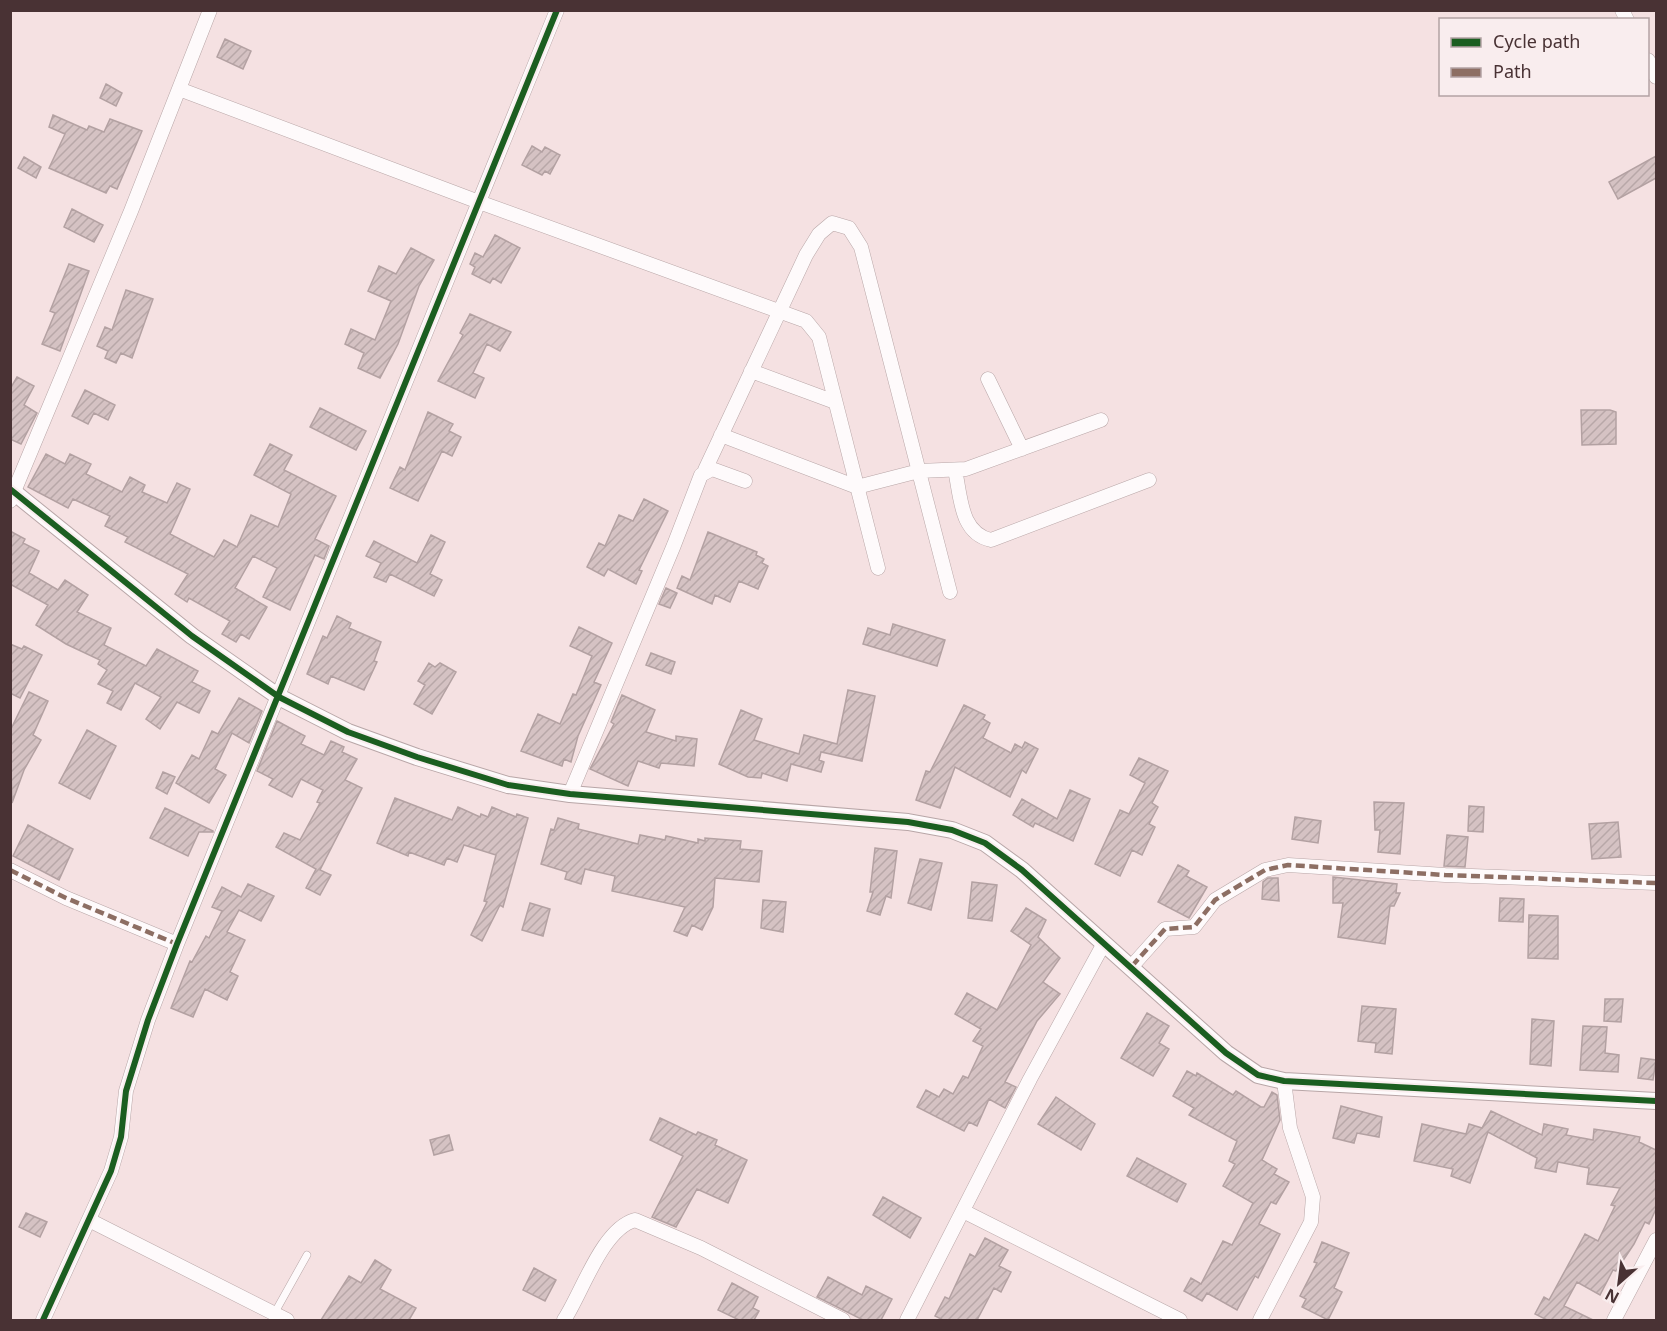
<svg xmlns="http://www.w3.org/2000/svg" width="1667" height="1331" font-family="'Noto Sans',sans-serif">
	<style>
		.building { fill: url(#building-hatch); stroke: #b3a1a2; stroke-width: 1.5 }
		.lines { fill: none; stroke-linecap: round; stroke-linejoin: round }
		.service-casing { stroke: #b8a6a7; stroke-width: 8 }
		.minor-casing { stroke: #b8a6a7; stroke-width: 15 }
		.tertiary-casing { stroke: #b8a6a7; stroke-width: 18 }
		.service { stroke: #fefafb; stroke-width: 7 }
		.minor { stroke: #fefafb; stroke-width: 14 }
		.tertiary { stroke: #fefafb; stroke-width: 16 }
		.quiet { stroke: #8d6e63; stroke-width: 4.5; stroke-dasharray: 9 4.5; stroke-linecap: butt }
		.cycleway-casing { stroke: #f9edee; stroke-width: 10 }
		.cycleway { stroke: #1b5e20; stroke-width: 6 }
	</style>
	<defs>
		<pattern id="building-hatch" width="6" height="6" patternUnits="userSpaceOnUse" patternTransform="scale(1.5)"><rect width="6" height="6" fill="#d5c2c3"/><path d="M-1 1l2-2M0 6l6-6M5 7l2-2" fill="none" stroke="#b8a7a8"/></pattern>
	</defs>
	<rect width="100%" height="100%" fill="#f5e1e2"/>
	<path class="building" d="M225 39 251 51 243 69 217 57Z
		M106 84 122 93 116 106 100 98Z
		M53 115 87 130 89 126 104 132 110 119 142 131 117 189 110 186 106 193 49 168 65 134 49 127Z
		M532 146 542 152 545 147 560 155 550 174 545 171 542 175 522 165Z
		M1656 156V178L1618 199 1609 182Z
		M24 157 41 167 36 178 18 168Z
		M72 209 103 225 94 242 64 227Z
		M495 235 520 248 501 283 493 278 490 283 472 274 475 267 470 264 475 253 483 257Z
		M411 248 434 260 419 286 398 344 380 378 358 368 364 353 345 344 351 329 375 340 391 301 368 291 379 266 396 274Z
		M69 264 89 271 60 351 42 344 55 313 50 311Z
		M126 290 153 299 132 358 121 353 116 363 105 358 108 351 97 346 105 327 112 330Z
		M470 314 511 332 500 351 487 344 473 373 484 378 475 398 438 381 463 335 460 333Z
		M17 377 34 386 24 405 37 413 21 444 10 439V389Z
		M85 390 115 405 108 420 94 413 88 424 72 416Z
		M320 408 366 431 356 450 310 427Z
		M1581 410H1610L1616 412V444L1582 445Z
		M428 412 453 424 449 431 461 437 452 456 442 451 418 501 390 488 400 467 405 470Z
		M270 444 292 455 284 470 336 496 315 539 329 546 324 559 315 555 290 610 263 597 277 568 253 556 235 588 267 607 249 639 241 634 236 642 222 634 230 621 189 598 187 602 175 594 188 574 125 542 128 537 105 526 110 516 73 499 68 508 28 487 46 454 65 464 70 454 91 464 86 474 122 492 130 477 145 485 142 492 167 503 177 483 190 489 170 534 214 557 224 540 237 547 251 515 278 527 291 494 254 475Z
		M644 499 668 511 639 570 642 571 636 584 608 569 604 576 587 567 599 543 605 546 619 515 633 521Z
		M10 531 25 539 23 543 39 551 29 573 58 590 65 580 88 595 77 612 111 628 104 645 146 666 157 649 198 671 192 682 210 691 199 713 177 702 160 729 146 719 161 697 135 683 121 710 107 703 113 691 98 684 107 670 98 664 100 660 66 644 36 625 48 605 10 584Z
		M708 532 757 552 756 555 764 559 762 563 768 566 758 589 739 581 730 602 715 595 712 604 677 588 682 576 690 580Z
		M431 535 445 542 430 574 442 580 434 596 390 574 386 582 374 577 381 563 366 556 374 541 417 563Z
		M666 588 677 593 670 608 659 604Z
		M337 616 351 623 349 628 381 642 374 661 377 662 364 690 331 676 328 684 307 674 323 636 327 638Z
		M893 624 945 640 937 666 863 644 868 628 890 635Z
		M579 627 612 643 594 682 601 685 578 736 571 762 564 759 562 766 521 751 538 714 560 724 573 694 576 695 592 656 570 646Z
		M10 644 22 649 24 646 42 655 20 698 10 693Z
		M651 653 675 662 671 674 646 665Z
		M429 663 435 667 440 663 456 672 432 714 414 704 425 685 418 681Z
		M848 690 875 696 862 761 821 752 819 760 824 762 821 772 791 764 787 781 762 773 761 778 748 777 719 764 741 710 762 719 754 740 799 754 804 735 837 744Z
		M29 692 48 701 33 735 41 740 24 770 12 803 10 731Z
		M622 695 655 710 646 732 676 741V736L697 739 694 766 661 763 659 768 638 761 628 786 590 769 614 724 611 722Z
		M239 698 262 711 249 743 232 733 215 769 226 775 209 803 176 783 192 755 199 759 212 731 218 734Z
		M964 705 985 715 983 719 990 723 983 738 1011 753 1015 744 1022 748 1025 742 1038 749 1026 773 1022 770 1010 797 955 767 940 808 916 800 926 771 930 772Z
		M277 721 305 736 301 744 324 755 331 741 344 747 342 752 357 759 345 780 362 788 320 870 331 875 320 895 306 888 316 869 276 847 284 833 300 840 320 803 317 802 323 790 301 779 292 797 269 785 273 779 257 771Z
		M87 730 116 746 90 799 59 783Z
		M1139 758 1168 771 1152 803 1158 807 1149 824 1155 827 1142 855 1132 850 1120 876 1095 864 1120 810 1129 814 1145 783 1130 775Z
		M163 772 175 777 167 794 156 788Z
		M1070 790 1090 799 1073 841 1035 823 1033 827 1013 815 1022 799 1057 819Z
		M395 798 452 820 458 807 480 817 481 814 488 817 492 807 516 817 517 814 528 818 503 907 500 905 482 941 471 935 487 902 484 901 496 855 464 845 457 862 447 858 444 865 409 852 408 856 377 843Z
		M1374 802 1404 803 1400 854 1378 852 1380 830H1375Z
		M1469 806 1484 807 1483 832 1468 831Z
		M165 808 213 831V832H199L188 856 150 838Z
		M1295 817 1321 821 1318 843 1292 839Z
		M558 818 579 824 578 829 638 844 640 835 665 840 666 836 698 843V839L705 841V838L741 841 740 849 762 851 759 882 715 878 713 907 702 930 692 925 687 936 674 931 685 907 612 891 615 876 585 869 581 884 565 879 567 872 541 864 551 829 554 830Z
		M1618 822 1621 857 1592 859 1589 824Z
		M28 825 73 849 59 880 13 856Z
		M1447 835 1468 837 1465 867 1444 866Z
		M875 848 897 851 891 898 886 896 880 915 867 911 873 892H870Z
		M920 859 942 863 931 910 908 903Z
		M1178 865 1189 871 1186 876 1207 887 1189 918 1158 902Z
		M1333 877 1397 884 1396 893H1400L1394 906H1390L1385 944 1338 937 1343 903H1333Z
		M1268 878H1278L1279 901 1262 899 1263 882Z
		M972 882 997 885 992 921 968 918Z
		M248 884 274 896 261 921 239 910 227 932 245 940 230 972 238 976 227 1000 205 989 193 1017 171 1008 190 961 192 962 206 936 209 938 222 911 212 907 222 887 241 897Z
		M1500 898 1524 899 1523 922 1499 921Z
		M763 900 786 902 783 932 761 928Z
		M530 903 550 909 543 936 522 930Z
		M1026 908 1046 920 1038 937 1060 958 1043 982 1060 994 1037 1021 1005 1082 1016 1087 1005 1108 989 1099 977 1126 969 1122 964 1131 917 1107 926 1090 939 1097 944 1089 953 1094 963 1076 968 1078 983 1046 973 1041 981 1029 955 1014 967 993 997 1010 1031 945 1011 931Z
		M1529 915 1558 916V959L1528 958Z
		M1605 999H1623L1621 1022 1604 1021Z
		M1362 1006 1396 1009 1392 1054 1375 1052 1376 1043 1358 1041Z
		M1147 1013 1169 1026 1159 1043 1169 1049 1153 1076 1121 1058Z
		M1532 1019 1554 1021 1551 1066 1530 1064Z
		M1583 1026 1607 1027 1605 1053 1619 1055 1618 1072 1580 1070Z
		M1641 1058 1656 1060 1653 1080 1638 1078Z
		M1187 1071 1196 1076 1197 1073 1233 1095 1236 1091 1261 1107H1264L1272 1092 1277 1095 1280 1120 1262 1160 1277 1169 1274 1174 1289 1182 1276 1204 1271 1202 1259 1224 1280 1234 1258 1278 1255 1276 1237 1310 1207 1293 1202 1301 1184 1291 1191 1278 1201 1284 1223 1241 1232 1245 1253 1203 1223 1186 1235 1164 1229 1161 1237 1141 1189 1115 1194 1108 1173 1096Z
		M1056 1097 1095 1124 1081 1150 1038 1124Z
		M1341 1106 1382 1117 1379 1137 1357 1133 1354 1143 1333 1138Z
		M1491 1111 1542 1135 1544 1124 1568 1129 1566 1135 1593 1140 1594 1129 1614 1132 1640 1137 1639 1142 1656 1150V1209L1649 1224 1645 1222 1634 1244 1616 1271 1613 1270 1600 1295 1577 1282 1564 1306 1593 1320H1547L1535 1314 1544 1297 1549 1300 1585 1234 1598 1241 1615 1206 1611 1205 1620 1188 1587 1184 1589 1168 1558 1162 1556 1172 1535 1168 1537 1158 1488 1132 1470 1183 1451 1176 1453 1169 1414 1161 1422 1124 1466 1134 1469 1124 1482 1128Z
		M660 1118 696 1135 698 1132 717 1140 715 1145 747 1160 728 1203 697 1189 676 1227 652 1217 683 1156 650 1140Z
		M449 1135 453 1150 434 1155 430 1140Z
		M1137 1158 1186 1184 1177 1202 1127 1176Z
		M883 1197 921 1218 910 1238 873 1215Z
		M26 1213 47 1222 40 1237 19 1227Z
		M985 1238 1008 1250 999 1266 1011 1272 1001 1292 994 1288 977 1320H943L935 1316 945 1297 949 1299 970 1254 975 1257Z
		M1322 1242 1349 1253 1334 1288 1342 1292 1328 1320 1302 1307 1306 1299 1300 1296 1317 1263 1314 1262Z
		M375 1260 391 1270 380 1289 416 1308 409 1320H321L349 1276 361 1283Z
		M534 1268 556 1280 545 1301 523 1290Z
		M828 1277 862 1295 866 1286 892 1299 881 1320H863L817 1297Z
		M732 1283 758 1297 753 1308 759 1311 754 1320H739L718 1310Z"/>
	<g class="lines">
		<g class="service-casing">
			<path id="service" d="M274 1314 307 1255"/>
		</g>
		<g class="minor-casing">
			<path id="minor" d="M1622 10 1627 20
				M1648 60 1656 77
				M179 89 479 202 806 321 819 337 878 568
				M751 371 835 402
				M988 379 1022 449
				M721 435 857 487 919 471 966 469 1101 420
				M705 470 806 255 819 234 832 223 849 228 861 247 950 592
				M955 470C961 497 960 533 991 540L1149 480
				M10 501 131 211 210 10
				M570 794 674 545 701 475 712 469 745 481
				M10 870 66 898 177 944
				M1132 966 1165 929 1194 927 1215 900 1265 870 1288 865 1445 875 1656 883
				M965 1212 1180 1320
				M89 1220 287 1320
				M43 1320 111 1171 121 1137 126 1091 148 1020 177 944 557 10
				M564 1320C582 1293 602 1229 635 1220L701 1248 843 1320
				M907 1320 1030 1079 1103 945
				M1260 1320 1311 1222 1313 1197 1290 1128 1284 1081
				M1614 1320 1656 1240"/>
		</g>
		<g class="tertiary-casing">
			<path id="tertiary" d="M10 489 192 636 279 697 348 732 417 757 508 785 570 794 908 822 952 830 985 843 1022 870 1226 1053 1258 1075 1284 1081 1656 1101"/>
		</g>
		<use href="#service" class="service"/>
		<use href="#minor" class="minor"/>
		<use href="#tertiary" class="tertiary"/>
		<path class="quiet" d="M10 870 66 898 177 944
			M1132 966 1165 929 1194 927 1215 900 1265 870 1288 865 1445 875 1656 883"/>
		<g class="cycleway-casing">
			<path id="cycleway" d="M10 489 192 636 279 697 348 732 417 757 508 785 570 794 908 822 952 830 985 843 1022 870 1226 1053 1258 1075 1284 1081 1656 1101
				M43 1320 111 1171 121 1137 126 1091 148 1020 177 944 557 10"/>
		</g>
		<use href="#cycleway" class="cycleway"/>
	</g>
	<rect width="1667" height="1331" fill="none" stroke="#493234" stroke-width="24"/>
	<rect x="1439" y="18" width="210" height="78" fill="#f9edee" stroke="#b3a2a4" stroke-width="1.5"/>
	<rect x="1451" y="38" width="30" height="9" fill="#1b5e20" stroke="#b3a2a4" stroke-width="1.5"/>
	<text x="1493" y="48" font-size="18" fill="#493234">Cycle path</text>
	<rect x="1451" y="68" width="30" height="9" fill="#8d6e63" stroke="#b3a2a4" stroke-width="1.5"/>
	<text x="1493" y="78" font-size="18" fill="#493234">Path</text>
	<g transform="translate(1619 1283) rotate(208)" stroke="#f9edee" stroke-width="4.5" paint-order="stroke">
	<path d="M0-4.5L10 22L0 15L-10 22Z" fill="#493234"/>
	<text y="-9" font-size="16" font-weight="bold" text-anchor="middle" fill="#493234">N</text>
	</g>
</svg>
